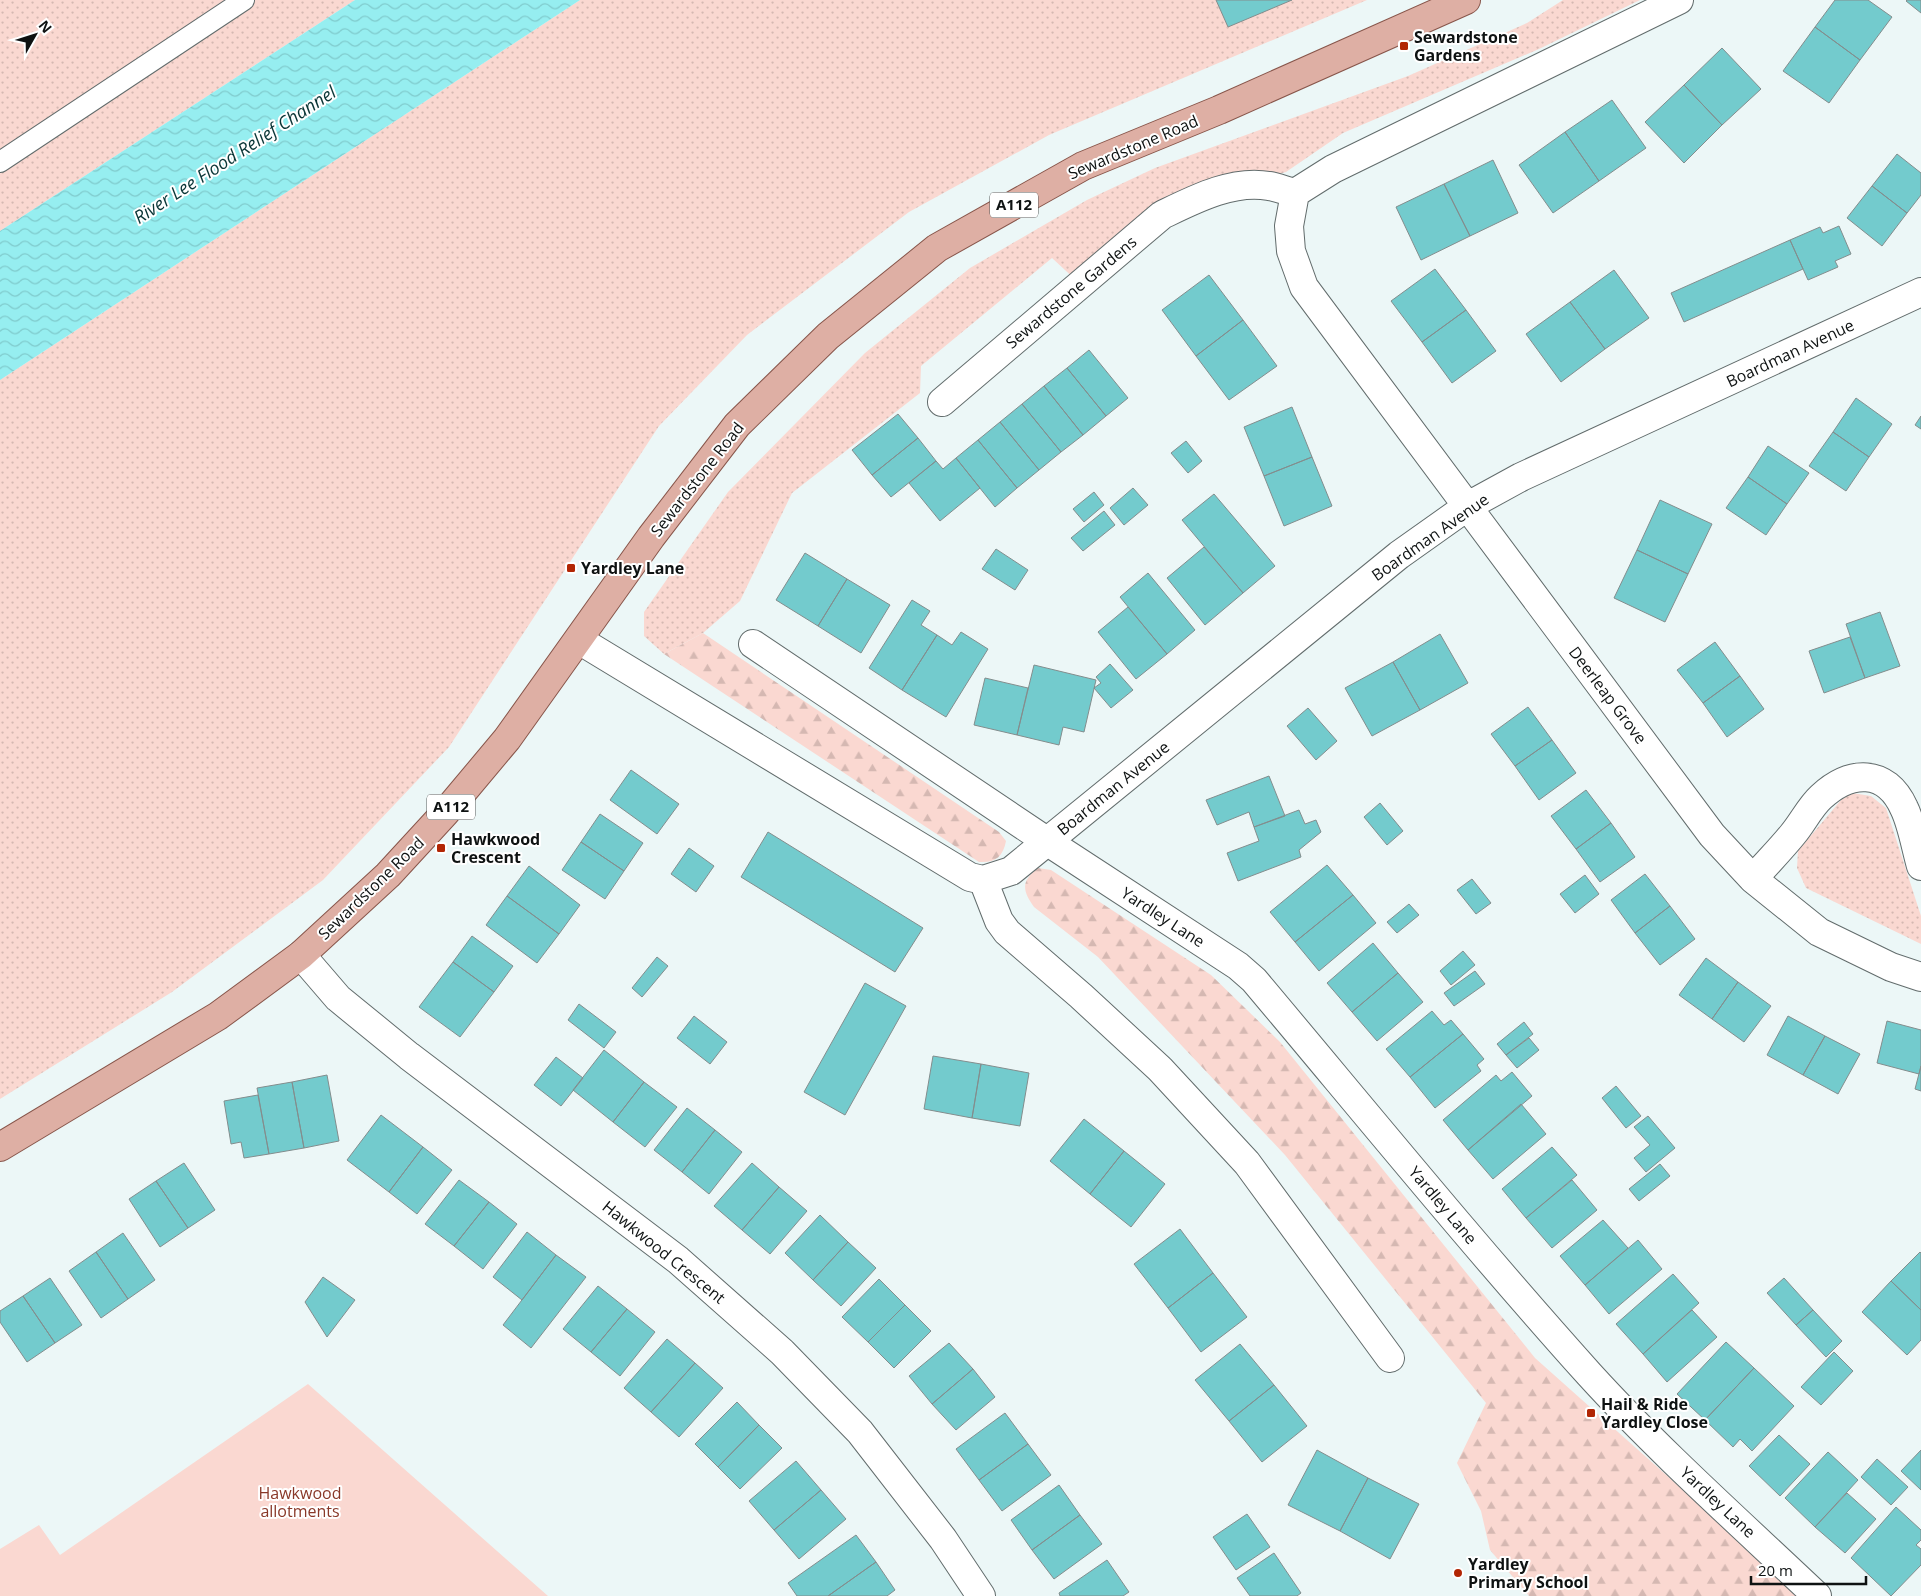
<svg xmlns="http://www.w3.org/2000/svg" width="1921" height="1596" font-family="'Open Sans',sans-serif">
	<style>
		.grass { fill: url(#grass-dots) }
		.forest { fill: url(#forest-firs) }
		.garden { fill: #fad8d1 }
		.water { fill: url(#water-waves) }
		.building { fill: #73cbcd; stroke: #838d8d }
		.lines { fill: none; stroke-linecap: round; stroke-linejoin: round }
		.lane-casing { stroke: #626c6c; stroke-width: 22 }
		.street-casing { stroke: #626c6c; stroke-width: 30 }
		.primary-casing { stroke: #87554a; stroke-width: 30 }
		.lane { stroke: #fff; stroke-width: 20 }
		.street { stroke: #fff; stroke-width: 28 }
		.primary { stroke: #deafa4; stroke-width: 28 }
		.poi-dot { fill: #b22604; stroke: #fff; stroke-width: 2 }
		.labels { text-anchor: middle; stroke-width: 4; stroke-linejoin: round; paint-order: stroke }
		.shield { fill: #fff; stroke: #565959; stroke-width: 1 }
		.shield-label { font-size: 15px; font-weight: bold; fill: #0e1212 }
		.poi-label { font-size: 16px; font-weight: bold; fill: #0e1212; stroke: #fff; text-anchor: start }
		.street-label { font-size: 16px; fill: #0e1212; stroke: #fff }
		.park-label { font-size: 16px; fill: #893828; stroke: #fff }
		.water-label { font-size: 18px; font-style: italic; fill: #0a3637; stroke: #fff }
	</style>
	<defs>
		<pattern id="grass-dots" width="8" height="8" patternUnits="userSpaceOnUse" patternTransform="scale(1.25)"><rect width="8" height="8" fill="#fad8d1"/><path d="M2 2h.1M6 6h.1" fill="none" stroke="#d5b8b2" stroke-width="1.8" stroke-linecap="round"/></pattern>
		<pattern id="forest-firs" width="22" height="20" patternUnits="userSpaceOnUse" patternTransform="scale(1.25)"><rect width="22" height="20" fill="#fad8d1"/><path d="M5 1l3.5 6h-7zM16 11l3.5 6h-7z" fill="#d5b8b2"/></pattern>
		<pattern id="water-waves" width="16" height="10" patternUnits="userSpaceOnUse" patternTransform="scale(1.25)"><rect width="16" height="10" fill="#96eef0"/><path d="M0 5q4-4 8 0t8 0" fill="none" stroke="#80cbcd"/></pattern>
	</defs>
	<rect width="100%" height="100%" fill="#ecf7f7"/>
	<path class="grass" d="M0 0H355L0 231Z
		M580 0H1367L1049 135 909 212 747 335 659 426 449 747 323 880 172 992 0 1099V380Z
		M1563 0H1640L1539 49 1343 133 1286 172 1178 202 1078 282 1052 258 921 366 920 393 792 493 740 601 703 633 664 654 644 636V612L728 492 865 353 970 268 1087 200 1155 168 1408 76 1527 23Z
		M1852 793 1871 796 1886 808 1921 916V944L1806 888 1797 868 1798 851 1841 800Z"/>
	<path class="forest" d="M703 633 999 832 1006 841C1003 857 995 863 979 862L664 654Z
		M1038 868 1051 870 1211 975 1280 1042 1535 1358 1802 1596H1529L1490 1550 1481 1511 1457 1463 1486 1403 1285 1155 1098 957 1034 907C1022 890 1021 881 1038 868Z"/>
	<path class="garden" d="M308 1384 548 1596H0V1549L39 1525 60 1555Z"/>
	<path class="water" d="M355 0H580L0 380V231Z"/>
	<path class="building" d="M1216 0H1292L1228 27Z
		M1835 0H1868L1892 17 1860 60 1815 27Z
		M1907 0H1921V13L1906 1Z
		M1815 27 1860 60 1829 103 1783 71Z
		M1722 48 1761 89 1722 125 1684 85Z
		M1684 85 1722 125 1684 163 1645 122Z
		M1612 100 1646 148 1599 181 1565 132Z
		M1565 132 1599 181 1553 213 1519 165Z
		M1897 154 1921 173V195L1907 213 1872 186Z
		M1493 160 1518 213 1470 236 1444 184Z
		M1444 184 1470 236 1421 260 1396 207Z
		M1872 186 1907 213 1882 246 1847 218Z
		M1839 226 1851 254 1835 261 1838 267 1808 280 1790 240 1820 227 1823 233Z
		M1790 240 1803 269 1684 322 1671 293Z
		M1435 269 1466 310 1422 342 1391 301Z
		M1614 270 1649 318 1605 349 1570 302Z
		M1209 275 1243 320 1196 356 1162 310Z
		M1570 302 1605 349 1561 382 1526 334Z
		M1466 310 1496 351 1452 383 1422 342Z
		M1243 320 1277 366 1229 400 1196 356Z
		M1089 350 1128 398 1106 416 1067 368Z
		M1067 368 1106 416 1083 435 1044 386Z
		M1044 386 1083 435 1061 452 1022 404Z
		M1856 398 1892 424 1869 457 1833 432Z
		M1022 404 1061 452 1039 470 1000 422Z
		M1292 407 1312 457 1264 476 1244 427Z
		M898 414 918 438 872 475 852 450Z
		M1921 416V429L1915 425Z
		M1000 422 1039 470 1017 488 978 440Z
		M1833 432 1869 457 1846 491 1809 466Z
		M918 438 936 461 891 497 872 475Z
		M978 440 1017 488 995 507 956 458Z
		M1186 441 1202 461 1188 473 1171 453Z
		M1768 446 1809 473 1787 504 1748 477Z
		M1312 457 1332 506 1284 526 1264 476Z
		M956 458 980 488 940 521 909 483 936 461 943 469Z
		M1748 477 1787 504 1766 535 1726 508Z
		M1133 488 1148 505 1124 525 1110 508Z
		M1094 492 1104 505 1084 522 1073 509Z
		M1214 494 1275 566 1243 593 1182 520Z
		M1660 500 1712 524 1688 574 1637 550Z
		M1104 511 1115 525 1083 551 1071 538Z
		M1204 547 1243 593 1205 625 1167 578Z
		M996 549 1028 570 1015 590 982 569Z
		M1637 550 1688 574 1665 622 1614 598Z
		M805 553 847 579 818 626 776 600Z
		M1148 573 1195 630 1167 654 1120 597Z
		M847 579 890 605 861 653 818 626Z
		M912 600 930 611 921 625 937 635 902 690 869 668Z
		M1128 607 1167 654 1136 679 1098 632Z
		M1880 612 1900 666 1865 678 1846 624Z
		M961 632 988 649 946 717 902 690 937 635 952 645Z
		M1440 634 1468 683 1420 710 1393 662Z
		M1850 637 1865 678 1824 693 1809 651Z
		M1715 642 1740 676 1703 703 1677 670Z
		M1393 662 1420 710 1372 736 1345 688Z
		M1110 664 1133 690 1111 708 1094 688 1101 683 1096 677Z
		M1034 665 1096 680 1084 732 1063 727 1059 745 1017 735Z
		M1740 676 1764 709 1727 737 1703 703Z
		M985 678 1028 688 1017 735 974 725Z
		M1528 707 1552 740 1515 766 1491 734Z
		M1308 708 1337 741 1316 760 1287 726Z
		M1552 740 1576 773 1539 800 1515 766Z
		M631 770 679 804 657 834 610 800Z
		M1269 776 1285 816 1254 827 1249 812 1217 825 1206 800Z
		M1586 790 1611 823 1576 849 1551 816Z
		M1380 803 1403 831 1387 845 1364 817Z
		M1299 810 1305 824 1316 820 1321 832 1299 850 1301 857 1238 881 1227 853 1259 841 1254 827Z
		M600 814 643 843 624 871 581 842Z
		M1611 823 1635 857 1600 882 1576 849Z
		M768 832 923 928 895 972 741 877Z
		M581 842 624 871 605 899 562 870Z
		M689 848 714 866 696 892 671 874Z
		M1327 865 1353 895 1295 942 1270 912Z
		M529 866 580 905 559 934 507 896Z
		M1645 874 1670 906 1635 933 1611 900Z
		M1585 875 1599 894 1575 913 1560 894Z
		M1472 879 1491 903 1476 914 1457 890Z
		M1353 895 1376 923 1319 971 1295 942Z
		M507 896 559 934 537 963 486 925Z
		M1409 904 1419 915 1397 933 1387 922Z
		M1670 906 1695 939 1660 965 1635 933Z
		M472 936 513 966 494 992 453 962Z
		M1373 943 1398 973 1352 1012 1327 983Z
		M1463 951 1475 965 1451 985 1440 971Z
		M657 957 668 966 642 997 632 988Z
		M1706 958 1738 982 1712 1019 1679 995Z
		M453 962 494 992 460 1037 419 1007Z
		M1475 971 1485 984 1454 1006 1444 993Z
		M1398 973 1423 1002 1377 1041 1352 1012Z
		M1738 982 1771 1006 1744 1042 1712 1019Z
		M865 983 906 1006 845 1115 804 1092Z
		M579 1004 616 1032 604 1048 568 1020Z
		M1432 1011 1444 1025 1451 1020 1463 1034 1410 1077 1386 1049Z
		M694 1016 727 1042 710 1064 677 1038Z
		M1788 1016 1825 1036 1803 1075 1767 1055Z
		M1887 1021 1921 1030V1066L1919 1074 1877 1063Z
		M1524 1022 1533 1034 1506 1055 1497 1044Z
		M1463 1034 1484 1059 1477 1065 1481 1071 1435 1108 1410 1077Z
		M1825 1036 1860 1054 1838 1094 1803 1075Z
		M1529 1038 1539 1050 1517 1068 1506 1055Z
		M604 1050 644 1082 613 1122 573 1090Z
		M933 1056 981 1064 972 1118 924 1109Z
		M556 1057 583 1078 561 1106 534 1085Z
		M981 1064 1029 1073 1020 1126 972 1118Z
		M1921 1066V1091L1915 1089Z
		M1512 1072 1532 1096 1468 1150 1443 1120 1496 1075 1501 1081Z
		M327 1075 339 1141 304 1148 292 1082Z
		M292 1082 304 1148 269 1154 257 1088Z
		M644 1082 677 1107 645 1147 613 1122Z
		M1616 1086 1641 1116 1626 1128 1602 1098Z
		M258 1095 269 1154 244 1158 241 1142 231 1144 224 1101Z
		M1521 1104 1546 1134 1493 1179 1468 1150Z
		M687 1108 715 1130 682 1172 654 1150Z
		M381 1115 423 1147 389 1192 347 1160Z
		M1648 1116 1675 1148 1646 1172 1634 1158 1650 1145 1634 1127Z
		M1084 1119 1124 1151 1090 1194 1050 1161Z
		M715 1130 742 1152 709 1194 682 1172Z
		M423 1147 452 1170 417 1214 389 1192Z
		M1552 1147 1577 1175 1526 1218 1502 1189Z
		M1124 1151 1165 1184 1131 1227 1090 1194Z
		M184 1163 215 1210 188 1228 156 1181Z
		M752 1163 779 1187 742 1230 714 1206Z
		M1660 1164 1670 1176 1639 1201 1629 1189Z
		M459 1180 489 1202 454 1246 425 1224Z
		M1572 1180 1597 1210 1552 1248 1526 1218Z
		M156 1181 188 1228 160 1247 129 1199Z
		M779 1187 807 1211 770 1254 742 1230Z
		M489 1202 517 1224 483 1269 454 1246Z
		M820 1215 848 1242 813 1280 785 1253Z
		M1603 1220 1628 1248 1585 1285 1560 1256Z
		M1180 1229 1213 1273 1168 1308 1134 1264Z
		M527 1232 556 1255 522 1300 493 1277Z
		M123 1233 155 1280 128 1299 96 1252Z
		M1638 1240 1662 1269 1609 1314 1585 1285Z
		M848 1242 876 1268 841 1306 813 1280Z
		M96 1252 128 1299 101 1318 69 1271Z
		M1920 1252 1921 1253V1310L1891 1281Z
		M556 1255 586 1277 531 1348 503 1325Z
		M1213 1273 1247 1317 1201 1352 1168 1308Z
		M1673 1274 1699 1303 1643 1354 1616 1324Z
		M323 1277 355 1300 327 1337 305 1302Z
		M50 1278 82 1325 55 1343 23 1296Z
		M1784 1278 1813 1310 1796 1325 1767 1293Z
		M879 1279 905 1305 868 1342 842 1317Z
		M1891 1281 1921 1310V1340L1907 1355 1862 1312Z
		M598 1286 627 1309 591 1352 563 1329Z
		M23 1296 55 1343 27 1362 0 1322V1311Z
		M905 1305 931 1331 894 1368 868 1342Z
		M627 1309 655 1332 620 1376 591 1352Z
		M1692 1310 1717 1337 1667 1382 1643 1354Z
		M1813 1310 1842 1341 1826 1357 1796 1325Z
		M667 1339 695 1363 651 1412 624 1388Z
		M1726 1342 1754 1368 1705 1420 1677 1394Z
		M949 1343 973 1369 932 1404 909 1376Z
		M1240 1344 1274 1385 1229 1421 1195 1380Z
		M1834 1352 1853 1371 1821 1405 1801 1387Z
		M695 1363 723 1388 679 1437 651 1412Z
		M1754 1368 1794 1406 1752 1451 1740 1439 1733 1447 1705 1420Z
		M973 1369 995 1397 956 1430 932 1404Z
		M1274 1385 1307 1426 1262 1462 1229 1421Z
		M737 1402 759 1425 718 1467 695 1444Z
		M1005 1413 1028 1444 979 1480 956 1449Z
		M759 1425 782 1448 740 1489 718 1467Z
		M1779 1435 1810 1464 1780 1496 1749 1466Z
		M1028 1444 1051 1475 1002 1511 979 1480Z
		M1317 1450 1368 1478 1340 1531 1288 1505Z
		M1921 1450V1490L1901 1471Z
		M1828 1452 1858 1480 1815 1527 1785 1498Z
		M1877 1459 1908 1487 1891 1505 1861 1477Z
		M796 1461 821 1490 774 1530 749 1501Z
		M1368 1478 1419 1504 1390 1559 1340 1531Z
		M1059 1485 1080 1515 1032 1550 1011 1520Z
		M821 1490 846 1519 799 1559 774 1530Z
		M1847 1493 1876 1519 1845 1553 1815 1527Z
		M1896 1507 1921 1530V1540L1916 1545 1921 1549V1565L1891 1596 1851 1558Z
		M1247 1514 1270 1547 1236 1570 1213 1537Z
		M1080 1515 1102 1544 1054 1579 1032 1550Z
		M856 1535 876 1562 828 1596H797L788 1583Z
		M1274 1553 1301 1593 1297 1596H1250L1237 1578Z
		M1107 1560 1129 1592 1123 1596H1060L1059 1593Z
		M876 1562 895 1590 887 1596H828Z"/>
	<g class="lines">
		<g class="lane-casing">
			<path id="lane" d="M0 162 244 0"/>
		</g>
		<g class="street-casing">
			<path id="street" d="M1295 193 1289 226 1291 251 1304 287 1712 835 1753 879 1819 932 1891 967 1921 977
				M942 402 1162 215C1193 200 1233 179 1269 186 1277 187 1286 191 1295 193L1333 169 1679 0
				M579 640 970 877 983 880 1011 871 1399 555 1468 506 1521 477 1921 292
				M753 644 1048 842 1238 966 1254 980C1365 1112 1474 1246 1589 1374 1660 1452 1740 1523 1817 1596
				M1753 879C1766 864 1781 849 1793 834 1803 822 1810 807 1821 797 1850 770 1886 768 1904 808 1912 824 1916 849 1921 866
				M983 880 999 921 1007 932 1081 996 1160 1069 1247 1163 1390 1358
				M301 955 338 998 409 1056 678 1260 782 1352 860 1432 943 1539 981 1596"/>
		</g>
		<g class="primary-casing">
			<path id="primary" d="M0 1147 218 1016 301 955 388 875 445 813 507 739 651 537 737 425 828 336 937 248 1083 166 1219 110 1466 0"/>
		</g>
		<use href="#lane" class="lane"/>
		<use href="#street" class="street"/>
		<use href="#primary" class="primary"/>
	</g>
	<g class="poi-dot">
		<rect x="1399" y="41" width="10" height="10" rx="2.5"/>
		<rect x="566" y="563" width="10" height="10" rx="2.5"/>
		<rect x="436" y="843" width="10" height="10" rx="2.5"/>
		<rect x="1586" y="1408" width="10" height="10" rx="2.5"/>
		<circle cx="1458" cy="1573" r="5"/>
	</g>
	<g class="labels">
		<g class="shield">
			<rect x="990" y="192.5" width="48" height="25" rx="4"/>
			<rect x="427" y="794.5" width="48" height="25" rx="4"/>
		</g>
		<g class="shield-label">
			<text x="1014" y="210">A112</text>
			<text x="451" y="812">A112</text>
		</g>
		<g class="poi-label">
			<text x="1414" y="43">Sewardstone<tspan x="1414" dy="18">Gardens</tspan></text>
			<text x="581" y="574">Yardley Lane</text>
			<text x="451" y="845">Hawkwood<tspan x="451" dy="18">Crescent</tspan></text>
			<text x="1601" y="1410">Hail &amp; Ride<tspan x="1601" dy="18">Yardley Close</tspan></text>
			<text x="1468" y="1570">Yardley<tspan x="1468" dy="18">Primary School</tspan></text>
		</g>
		<g class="street-label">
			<text transform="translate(1133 147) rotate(-23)" y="6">Sewardstone Road</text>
			<text transform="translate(1071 292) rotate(-40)" y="6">Sewardstone Gardens</text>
			<text transform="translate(1790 353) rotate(-25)" y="6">Boardman Avenue</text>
			<text transform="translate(697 479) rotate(-52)" y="6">Sewardstone Road</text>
			<text transform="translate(1430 537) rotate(-35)" y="6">Boardman Avenue</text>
			<text transform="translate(1608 695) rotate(53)" y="6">Deerleap Grove</text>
			<text transform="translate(1113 788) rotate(-39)" y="6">Boardman Avenue</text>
			<text transform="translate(371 888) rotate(-44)" y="6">Sewardstone Road</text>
			<text transform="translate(1163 917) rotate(33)" y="6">Yardley Lane</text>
			<text transform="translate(1443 1205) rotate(50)" y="6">Yardley Lane</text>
			<text transform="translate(664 1252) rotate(39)" y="6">Hawkwood Crescent</text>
			<text transform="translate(1718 1502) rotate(43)" y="6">Yardley Lane</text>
		</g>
		<g class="park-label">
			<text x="300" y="1499">Hawkwood<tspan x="300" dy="18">allotments</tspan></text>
		</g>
		<g class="water-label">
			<text transform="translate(235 155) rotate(-33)" y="6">River Lee Flood Relief Channel</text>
		</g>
	</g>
	<g transform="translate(35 35) rotate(51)" stroke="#ffffff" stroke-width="4" paint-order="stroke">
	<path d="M0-4L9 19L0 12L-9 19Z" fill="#0e1212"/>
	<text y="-8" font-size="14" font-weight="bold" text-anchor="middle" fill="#0e1212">N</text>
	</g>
	<path d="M1751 1576v8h115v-8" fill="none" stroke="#0e1212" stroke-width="2.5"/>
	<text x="1758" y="1576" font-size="15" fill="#0e1212" stroke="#ffffff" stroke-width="4" paint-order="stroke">20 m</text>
</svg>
